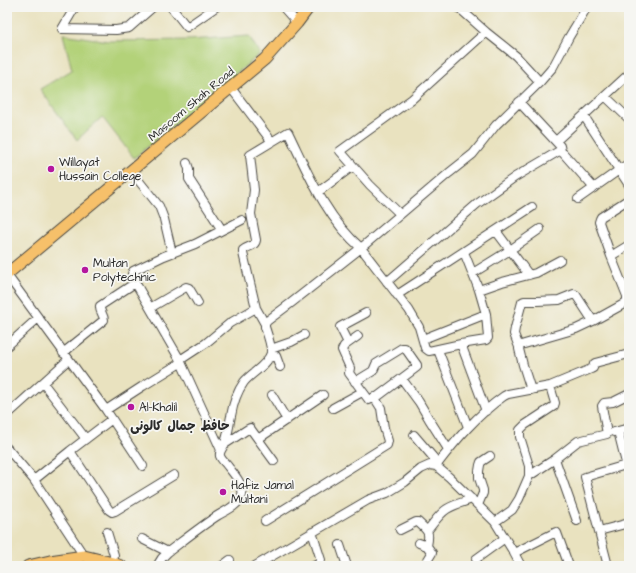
<svg xmlns="http://www.w3.org/2000/svg" width="636" height="573" font-family="'Architects Daughter','Playpen Sans Arabic',sans-serif">
	<style>
		.green { fill: #b3d279; stroke: #6f7e52 }
		.lines { fill: none; stroke-linecap: round; stroke-linejoin: round }
		.minor-casing { stroke: #484641; stroke-width: 10 }
		.major-casing { stroke: #484641; stroke-width: 13 }
		.minor { stroke: #fff; stroke-width: 8 }
		.major { stroke: #f6c06b; stroke-width: 11 }
		.poi-dot { fill: #b5179e; stroke: #f6f6f2; stroke-width: 1.5 }
		.labels { text-anchor: middle; stroke-width: 3.5; stroke-linejoin: round; paint-order: stroke }
		.street-label { font-size: 12px; fill: #2b2b2b; stroke: #f6f6f2 }
		.poi-label { font-size: 12px; fill: #2b2b2b; stroke: #f6f6f2; text-anchor: start }
		.neighbourhood-label { font-size: 13px; font-weight: bold; fill: #2b2b2b; stroke: #f6f6f2 }
	</style>
	<rect width="100%" height="100%" fill="#f6f6f2"/>
	<filter id="ink" filterUnits="userSpaceOnUse"><feTurbulence type="fractalNoise" baseFrequency=".025" numOctaves="2"/><feDisplacementMap in="SourceGraphic" scale="8" xChannelSelector="R" yChannelSelector="G"/><feConvolveMatrix kernelMatrix="1 2 1 2 8 2 1 2 1" color-interpolation-filters="sRGB"/></filter>
	<filter id="wash" filterUnits="userSpaceOnUse"><feTurbulence type="fractalNoise" baseFrequency=".012" numOctaves="4" result="noise"/><feDisplacementMap in="SourceGraphic" scale="16" xChannelSelector="R" yChannelSelector="G"/><feGaussianBlur stdDeviation="0.9" result="paint"/><feColorMatrix in="noise" values="0 0 0 0 0 0 0 0 0 0 0 0 0 0 0 0 0 1.4 0 .05"/><feComposite in="paint" operator="in"/></filter>
	<g filter="url(#wash)">
		<rect width="100%" height="100%" fill="#e9e2bf"/>
		<path class="green" d="M63 34 108 41 189 40 249 36 260 54 134 158 102 117 77 140 40 89 72 70Z"/>
	</g>
	<g filter="url(#ink)">
		<g class="lines">
			<g class="minor-casing">
				<path id="minor" d="M75 7 62 29 116 30 129 28 153 7
					M171 7 187 27 216 7
					M283 7 297 23
					M458 7 486 32
					M231 88 272 142
					M605 96 629 119
					M519 102 560 146 561 151
					M584 116 629 185
					M556 141 629 74
					M187 163 189 169V179L222 230
					M131 171 159 206 164 219 172 253
					M318 192 353 166
					M578 199 629 163
					M400 214 370 185 340 151 412 99 486 32 516 56 540 82
					M496 231 529 275
					M611 256 629 245
					M473 273 510 250 540 229
					M7 275 106 410 143 466
					M135 282 180 360 221 450
					M387 282 477 204 515 177 559 151H561L563 153 594 188
					M479 290 502 282 536 273 560 260
					M397 295 532 207
					M150 308 186 287 189 288 198 303
					M265 324 256 308 243 253V250C247 246 255 247 256 240L251 214 254 190 250 155 288 132C308 173 326 218 361 248L409 310 419 327 425 348 429 351 461 344 486 340 488 338 486 314 479 290 464 252
					M423 339 486 314
					M348 343 340 327 366 313
					M461 344 486 411
					M7 346 38 318
					M519 347 514 334 515 328 522 302 524 301H537L559 300 574 294 576 295 593 321
					M271 349 291 342 304 335
					M438 350 468 427
					M63 353 104 320C104 315 99 311 100 306L135 283V280L132 274 133 271 164 256 195 244 242 220
					M269 358 276 356 280 367
					M402 379 419 402 429 419 448 449
					M355 382 373 371 376 364 402 348H405L417 365V367L377 397H375L369 400 349 373 350 368 342 350 344 346 358 336
					M43 383 86 439
					M531 390 523 365 519 349V347L521 345 576 329 593 321 622 305 627 301V296L611 256 599 222 600 219 601 217 629 199
					M272 395 287 420
					M333 408 362 392
					M106 410 143 386 177 365 179 363 180 360 206 343 230 323 256 308
					M7 415 68 360
					M618 431 629 475
					M614 432 629 428
					M414 435 438 463
					M258 439 323 395
					M225 444 248 429 250 428 274 461
					M7 448 34 480 84 556
					M70 451 109 510 112 512 115 511 174 475
					M555 459 577 521
					M436 466C456 440 477 415 504 396L508 394 550 386 591 369 593 368 594 364 595 363 629 354
					M529 476V466L520 437V430L525 425 554 406 555 403 550 386
					M34 480 70 451 112 419
					M478 505 483 493V490L479 478V471L480 465 481 462 490 456
					M265 521 387 445 388 441 384 428 381 408 374 397
					M495 522 512 510 519 499 529 476 555 459 578 441 607 434 602 406 604 403 613 402 629 394
					M400 530 416 522H418C428 531 430 532 427 546
					M427 531C433 524 439 514 447 509 455 504 464 502 472 499
					M599 531 629 523
					M107 532 114 555 113 566
					M312 532 321 560 320 563 314 566
					M142 539 168 552
					M419 543 427 546 432 553 424 566
					M340 545 347 566
					M514 553 556 532 557 533 569 566
					M476 559 505 538
					M157 566 162 558 168 552C184 540 200 527 217 516 225 511 236 507 241 498 247 487 232 472 226 464 224 462 221 459 220 456 219 452 222 449 224 445 228 437 229 425 231 416 233 404 237 392 244 382 251 373 268 365 271 353 272 347 267 333 265 327V324L267 321 291 303 361 248 449 173 473 154 496 125 540 82 553 67 569 37 587 7
					M222 566 230 560
					M255 566 368 500 387 493 405 482 421 469 430 465 436 466 449 477 495 522 514 553 521 566
					M608 566 585 477 626 465"/>
			</g>
			<g class="major-casing">
				<path id="major" d="M7 274 265 59 297 23 309 7
					M28 566 50 561 84 556 113 563 121 566"/>
			</g>
			<use href="#minor" class="minor"/>
			<use href="#major" class="major"/>
		</g>
	</g>
	<g class="poi-dot">
		<circle cx="51" cy="169" r="4"/>
		<circle cx="85" cy="270" r="4"/>
		<circle cx="131" cy="407" r="4"/>
		<circle cx="223" cy="492" r="4"/>
	</g>
	<g class="labels">
		<g class="street-label">
			<text transform="translate(191 104) rotate(-40)" y="4">Masoom Shah Road</text>
		</g>
		<g class="poi-label">
			<text x="59" y="166">Willayat<tspan x="59" dy="14">Hussain College</tspan></text>
			<text x="93" y="267">Multan<tspan x="93" dy="14">Polytechnic</tspan></text>
			<text x="139" y="411">Al-Khalil</text>
			<text x="231" y="489">Hafiz Jamal<tspan x="231" dy="14">Multani</tspan></text>
		</g>
		<g class="neighbourhood-label">
			<text x="180" y="430">حافظ جمال کالونی</text>
		</g>
	</g>
	<rect width="636" height="573" fill="none" stroke="#f6f6f2" stroke-width="24"/>
</svg>
